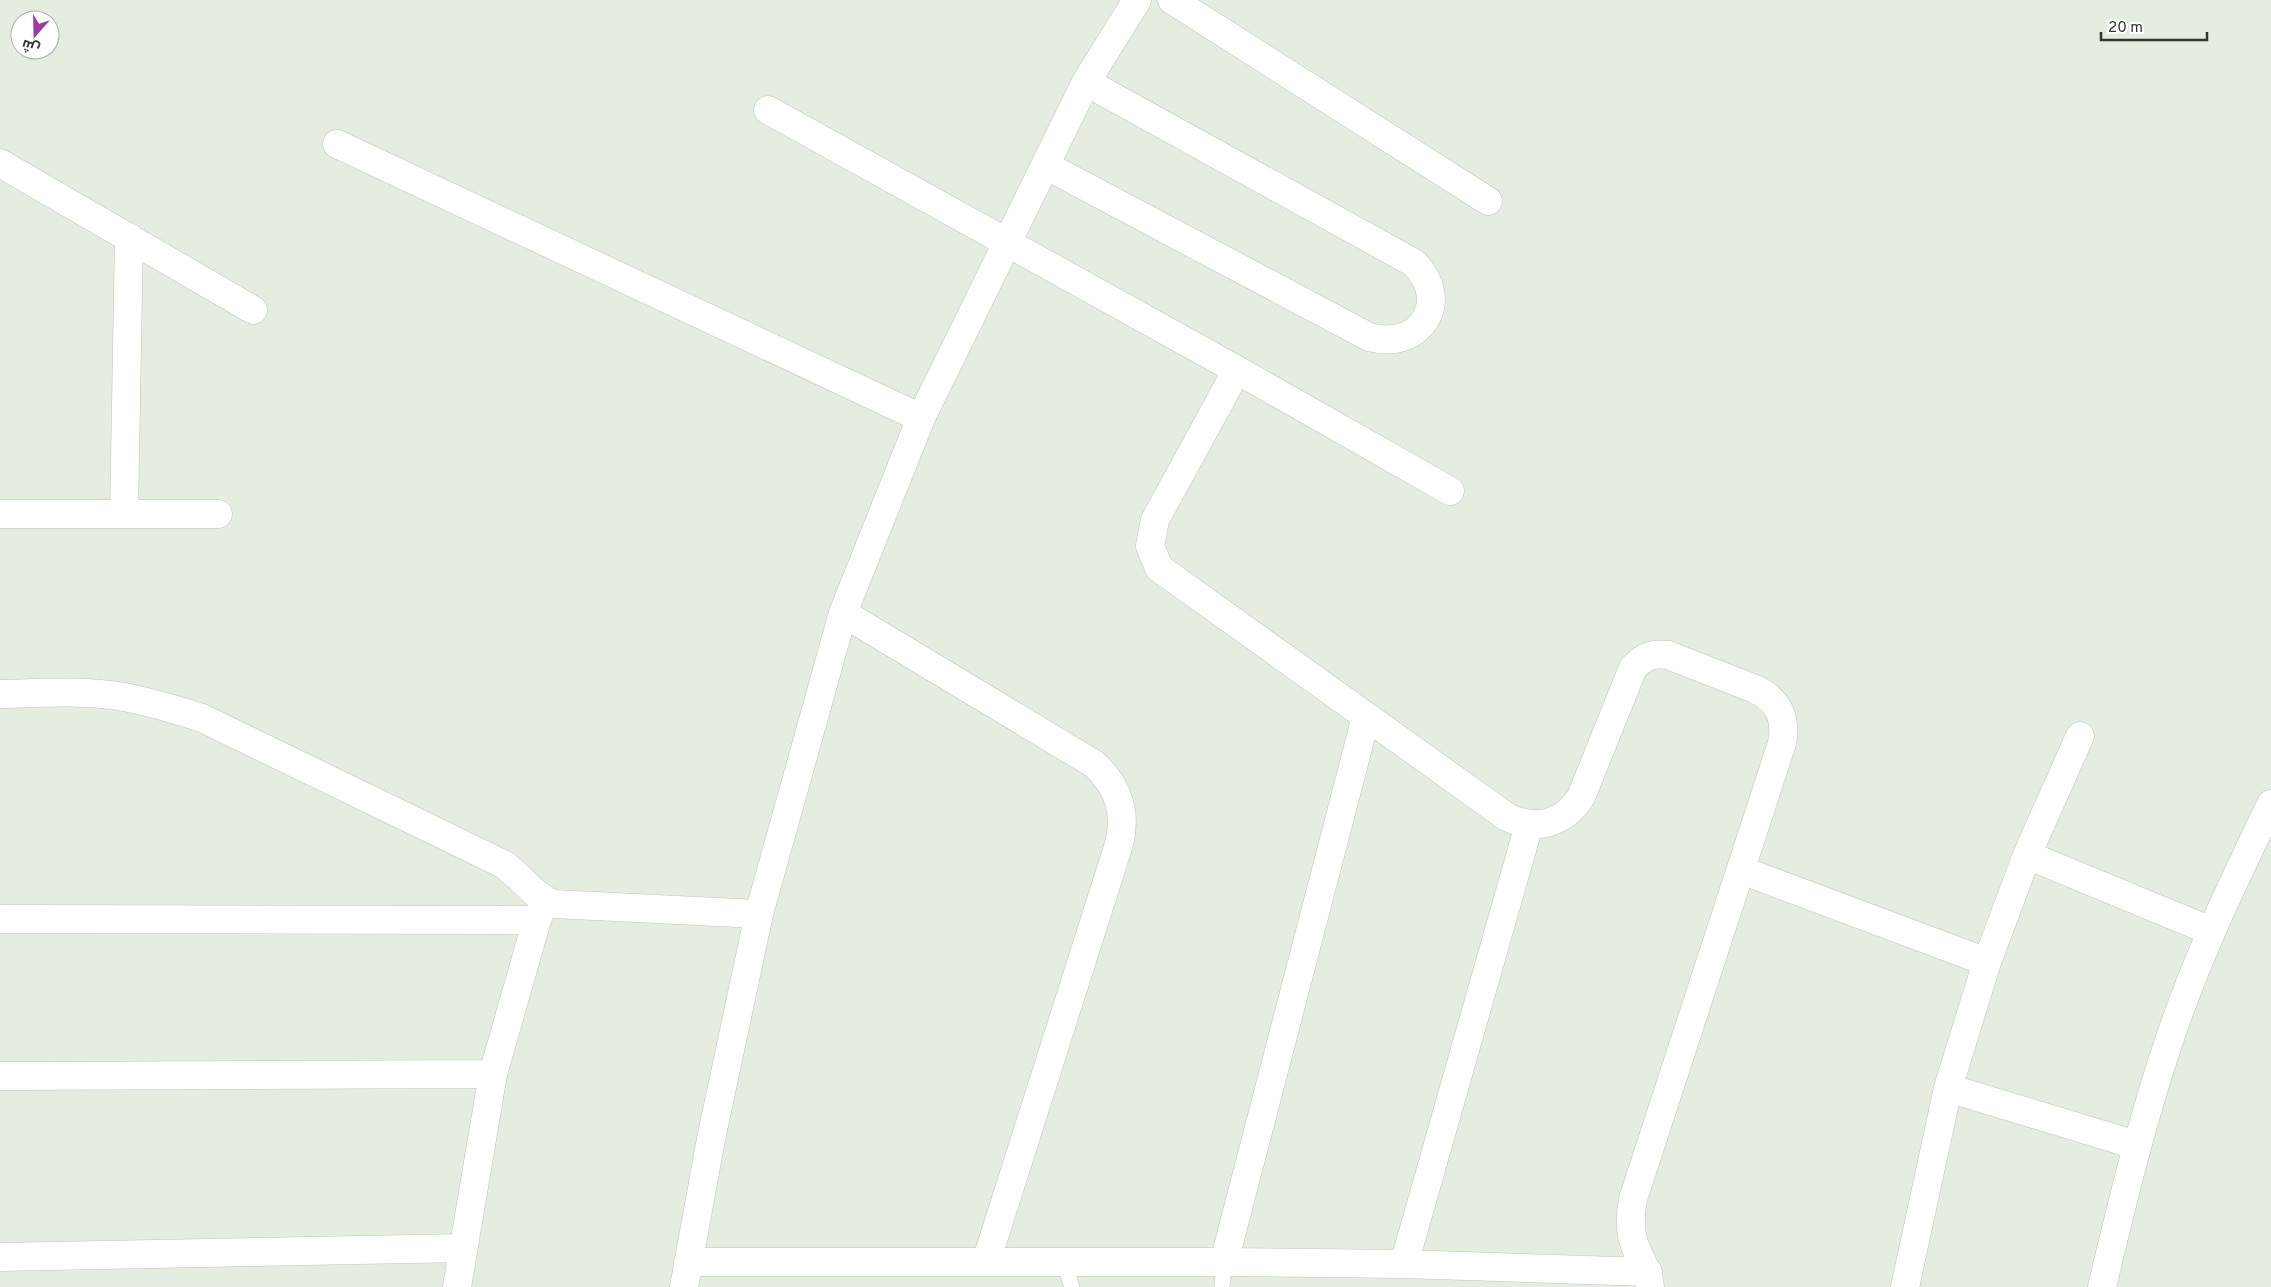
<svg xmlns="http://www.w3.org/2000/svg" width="2271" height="1287" font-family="Overpass,Cairo,sans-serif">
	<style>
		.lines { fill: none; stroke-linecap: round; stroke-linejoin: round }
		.service-casing { stroke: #bcc5b8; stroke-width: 16 }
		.minor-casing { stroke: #bcc5b8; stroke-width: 29 }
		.service { stroke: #fff; stroke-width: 15 }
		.minor { stroke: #fff; stroke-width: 28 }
	</style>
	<rect width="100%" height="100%" fill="#e4ede0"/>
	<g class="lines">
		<g class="service-casing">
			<path id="service" d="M1064 1263 1072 1287
				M1222 1287 1224 1262"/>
		</g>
		<g class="minor-casing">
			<path id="minor" d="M1172 0 1488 201
				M768 110 1237 370 1450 491
				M337 144 921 418
				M0 163 253 310
				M1045 165 1369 337C1421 351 1452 301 1414 263L1086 82
				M1237 370 1155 520 1150 546 1159 568 1507 817C1536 831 1563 824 1581 797L1633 668C1643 657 1652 653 1668 655L1755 689C1778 700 1787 718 1782 743L1633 1199C1630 1215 1629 1230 1635 1246 1641 1263 1648 1268 1650 1287
				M0 514H218
				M124 514 129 237
				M843 613 1094 764C1118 786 1127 812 1119 844L986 1262
				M0 694C41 693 83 690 124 697 151 702 177 710 202 718L503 864C521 876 533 896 553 904L759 914
				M2027 855 2211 931
				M1741 870 1987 962
				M0 919 537 920
				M0 1076 493 1074
				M1948 1088 2136 1145
				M0 1257 463 1248
				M688 1262H1224L1404 1264 1648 1272
				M1224 1262 1366 717
				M1404 1264 1529 825
				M457 1287 493 1074 537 920 543 905
				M684 1287 711 1139 759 914 843 613 921 418 1086 82 1137 0
				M1905 1287 1948 1088 1987 962 2027 855 2080 736
				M2102 1287C2122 1203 2142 1120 2170 1038 2197 957 2234 881 2271 804"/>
		</g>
		<use href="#service" class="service"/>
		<use href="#minor" class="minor"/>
	</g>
	<g transform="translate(35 35) rotate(200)"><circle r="24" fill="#ffffff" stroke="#adaeac"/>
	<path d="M0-4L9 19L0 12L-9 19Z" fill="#9c3ca3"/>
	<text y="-8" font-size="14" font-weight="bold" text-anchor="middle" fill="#31342f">ش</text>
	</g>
	<path d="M2101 32v8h106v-8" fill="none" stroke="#31342f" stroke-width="2.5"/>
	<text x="2108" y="32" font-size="15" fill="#31342f" stroke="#ffffff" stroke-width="4" paint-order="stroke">20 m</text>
</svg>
